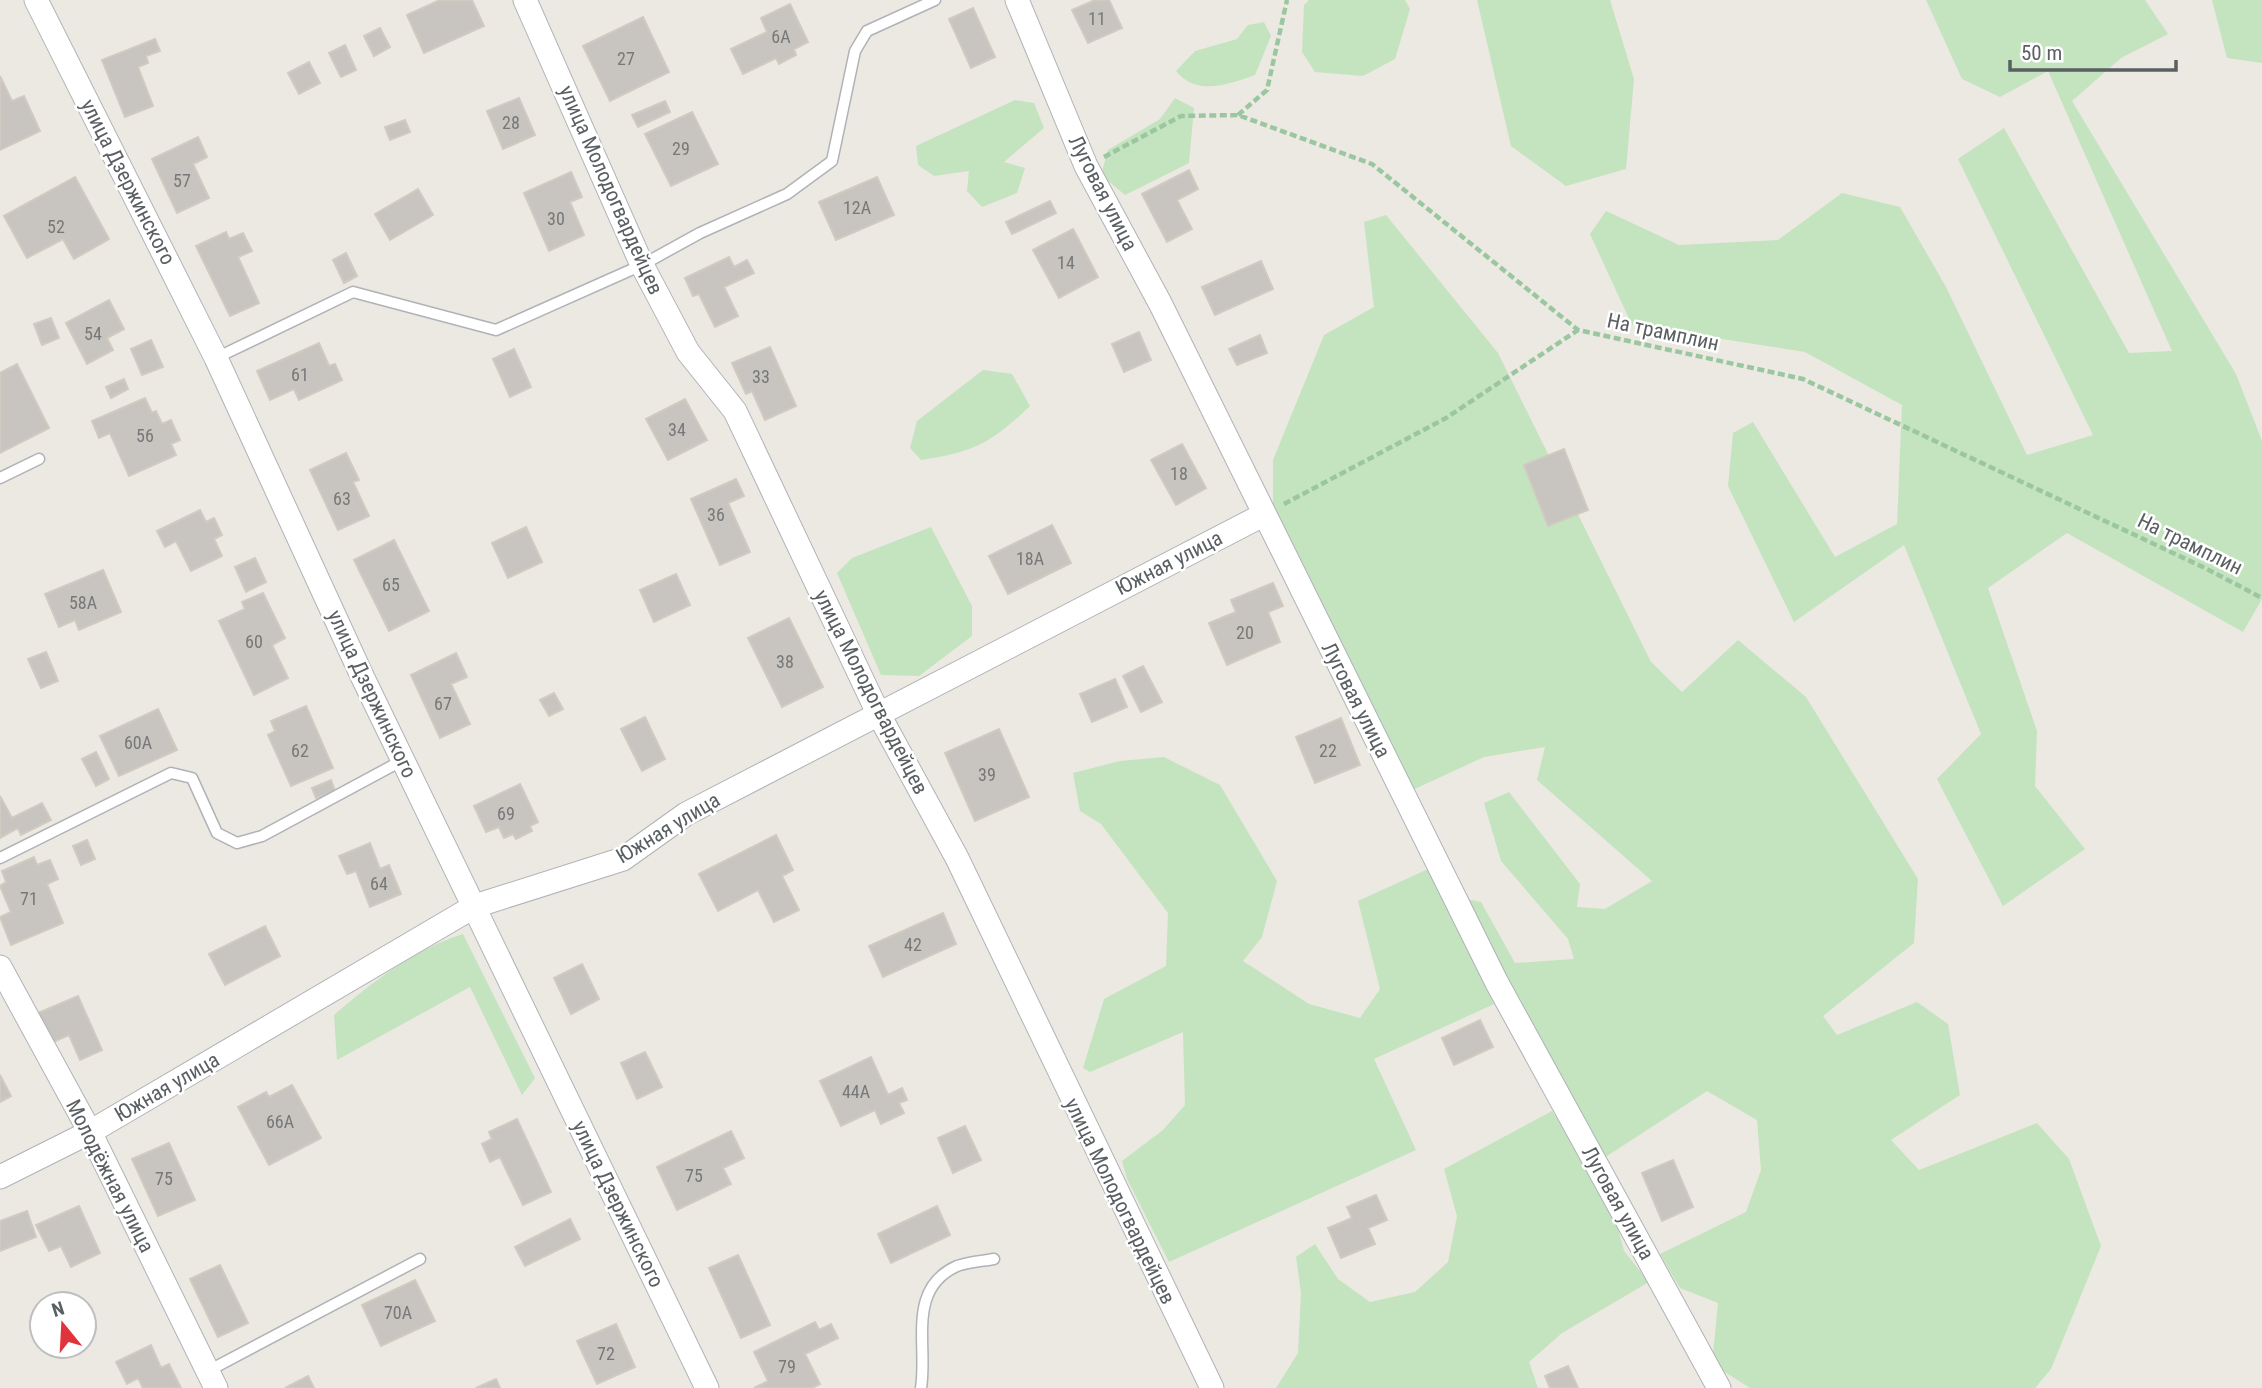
<svg xmlns="http://www.w3.org/2000/svg" width="2262" height="1388" font-family="'Roboto Condensed',sans-serif">
	<style>
		.green { fill: #c4e3bf }
		.building { fill: #c8c4bf; stroke: #d1cac1; stroke-width: 2 }
		.lines { fill: none; stroke-linecap: round; stroke-linejoin: round }
		.lane-casing { stroke: #afb3b7; stroke-width: 13 }
		.street-casing { stroke: #afb3b7; stroke-width: 25 }
		.path { stroke: #9ac6a0; stroke-width: 4.5; stroke-dasharray: 7 3.5; stroke-linecap: butt }
		.lane { stroke: #fff; stroke-width: 10 }
		.street { stroke: #fff; stroke-width: 23 }
		.labels { text-anchor: middle; stroke-width: 5; stroke-linejoin: round; paint-order: stroke }
		.number-label { font-size: 18px; fill: #767879 }
		.street-label { font-size: 21px; fill: #5a5f62; stroke: #fff }
	</style>
	<rect width="100%" height="100%" fill="#ece9e2"/>
	<path class="green" d="M1309 0H1405L1410 9 1395 59 1363 76 1315 72 1302 52 1304 5Z
		M1477 0H1610L1634 79 1626 169 1566 186 1511 146Z
		M1926 0H2145L2168 34 2121 58 2072 101 2236 374 2262 441V599L2243 632 2067 533 1988 588 2037 731 2035 786 2085 849 2003 906 1937 779 1981 734 1904 545 1794 622 1728 486 1733 433 1753 422 1835 557 1897 524 1902 405 1805 352 1632 325 1590 234 1606 211 1679 245 1778 240 1842 193 1900 207 1946 287 2027 455 2093 435 1958 159 2004 128 2129 353 2172 351 2048 71 2000 97 1962 79Z
		M2212 0H2262V63L2227 58Z
		M1264 22 1271 36 1255 75C1229 84 1197 97 1176 71L1195 51 1237 39 1248 25Z
		M1175 98 1194 108 1189 163 1125 195 1101 175 1108 150 1160 119Z
		M1015 100 1034 103 1044 128 1004 162 1025 168 1017 193 982 207 967 191 969 171 934 176 918 165 916 146Z
		M1386 215 1498 353 1651 662 1682 692 1738 640 1806 697 1918 879 1914 943 1823 1016 1837 1035 1917 1002 1948 1024 1960 1095 1891 1140 1919 1170 2037 1123 2069 1159 2101 1246 2051 1369 2035 1388H1750L1712 1364 1718 1303 1680 1288 1660 1254 1746 1212 1761 1170 1757 1120 1707 1091 1604 1158 1457 897 1481 902 1515 963 1574 959 1568 939 1501 861 1484 803 1509 792 1580 884 1577 907 1605 909 1652 881 1537 780 1545 747 1484 757 1406 793 1325 608 1273 515V460L1324 335 1374 307 1364 222Z
		M983 370 1012 374 1030 406C991 443 975 452 921 460L910 448 917 421Z
		M931 527 972 606V636L919 676 881 675 837 573 852 558Z
		M1164 757 1220 785 1277 881 1262 937 1243 961 1309 1004 1360 1018 1380 989 1358 901 1428 869 1494 1004 1374 1059 1416 1150 1169 1262 1127 1179 1122 1161 1163 1130 1185 1105 1183 1032 1090 1072 1083 1068 1104 999 1166 966 1168 913 1101 824 1080 811 1073 773 1120 761Z
		M463 934 535 1078 522 1095 470 987 337 1060 334 1015C371 983 415 949 463 934Z
		M1552 1111 1613 1209 1624 1251 1649 1282 1562 1333 1529 1362 1538 1388H1276L1298 1353 1301 1293 1296 1257 1315 1244 1338 1279 1370 1302 1415 1292 1448 1262 1457 1216 1444 1169Z"/>
	<path class="building" d="M440 0H472L484 26 424 53 407 15Z
		M1095 0H1109L1122 28 1088 43 1072 10Z
		M790 4 808 42 794 49 796 55 779 64 776 58 743 74 731 49 767 32 761 18Z
		M973 8 995 57 971 68 949 19Z
		M643 17 669 72 610 101 583 46Z
		M380 28 390 47 374 56 364 36Z
		M155 39 160 51 146 56 148 63 138 67 153 106 125 117 102 60Z
		M345 45 356 70 341 77 329 53Z
		M309 62 320 83 299 94 288 73Z
		M0 76 12 101 24 96 40 131 0 150Z
		M519 98 535 135 503 149 487 111Z
		M665 101 670 112 638 127 632 115Z
		M692 112 718 164 671 186 645 134Z
		M405 120 410 132 390 140 385 127Z
		M198 137 207 157 193 164 209 198 177 213 152 159Z
		M1189 170 1198 189 1177 200 1192 229 1167 242 1142 194Z
		M571 172 582 197 570 202 584 235 549 251 524 193Z
		M75 177 109 239 74 259 63 239 27 258 4 216Z
		M877 177 894 215 836 240 819 202Z
		M418 189 433 215 390 240 375 214Z
		M1050 201 1056 213 1012 234 1006 222Z
		M1073 229 1098 277 1059 298 1033 250Z
		M226 232 229 239 243 233 252 251 238 257 259 303 230 316 196 246Z
		M346 253 357 276 344 283 333 260Z
		M729 257 734 267 747 260 754 273 724 287 738 316 715 327 699 294 693 296 685 278Z
		M1261 261 1273 289 1215 315 1202 287Z
		M109 300 124 329 107 338 113 350 87 364 66 323Z
		M51 318 59 338 42 345 34 324Z
		M1139 332 1151 360 1124 372 1112 344Z
		M1260 335 1267 353 1237 365 1229 349Z
		M151 340 163 367 142 375 131 349Z
		M319 343 329 366 335 364 342 380 299 400 294 389 270 400 257 371Z
		M770 347 796 406 765 420 752 391 746 394 732 363Z
		M514 349 531 387 510 397 493 359Z
		M17 364 49 428 0 453V373Z
		M124 379 128 389 111 398 106 387Z
		M145 398 152 413 156 411 162 424 171 420 180 440 171 444 176 455 129 476 110 433 99 438 92 421Z
		M685 399 707 440 668 460 646 419Z
		M1182 444 1206 488 1176 505 1151 460Z
		M1564 449 1588 510 1548 526 1524 465Z
		M346 453 359 480 353 482 369 516 338 530 310 470Z
		M736 479 744 496 728 503 750 552 720 565 691 499Z
		M200 510 206 522 214 518 222 535 214 539 222 556 191 571 176 541 165 547 157 531Z
		M1052 525 1071 563 1008 594 989 556Z
		M526 527 542 562 508 578 492 543Z
		M394 540 429 611 389 631 354 560Z
		M255 558 266 582 246 592 235 567Z
		M103 570 121 612 79 630 75 620 59 627 45 594Z
		M676 574 690 605 654 622 640 590Z
		M1273 583 1283 606 1268 612 1280 642 1227 665 1209 623 1236 612 1231 600Z
		M263 593 285 638 272 645 288 678 254 695 219 621 245 609 242 602Z
		M789 618 823 687 782 707 748 638Z
		M46 652 58 681 41 688 28 659Z
		M456 653 467 677 451 684 470 724 440 738 411 675Z
		M1143 666 1162 702 1141 712 1123 676Z
		M1115 679 1127 707 1092 722 1080 694Z
		M554 693 563 709 549 716 540 700Z
		M306 706 333 768 291 786 268 735 275 731 271 721Z
		M158 709 177 750 119 776 100 736Z
		M645 717 665 759 642 771 621 729Z
		M1341 718 1360 765 1315 783 1296 737Z
		M999 729 1029 797 975 821 945 753Z
		M96 752 109 779 96 786 82 759Z
		M331 780 335 791 316 798 312 788Z
		M520 784 538 822 530 826 532 831 516 839 513 834 504 838 499 827 486 832 474 806Z
		M0 796 12 818 42 803 51 820 21 835 18 828 0 838Z
		M776 835 793 870 782 876 799 910 774 922 758 890 718 911 699 874Z
		M87 840 95 859 81 865 73 846Z
		M370 843 380 869 389 865 401 894 370 907 356 871 347 874 339 856Z
		M34 857 37 865 50 860 58 879 47 884 63 923 11 945 0 917 11 912 0 886 6 882 2 871Z
		M943 913 956 944 883 977 869 946Z
		M265 926 280 956 225 985 209 954Z
		M582 964 599 999 571 1014 554 978Z
		M78 996 102 1050 80 1060 69 1035 51 1043 38 1013Z
		M1480 1020 1493 1047 1454 1065 1442 1038Z
		M645 1052 662 1087 637 1099 621 1063Z
		M871 1057 888 1095 902 1088 907 1100 899 1103 904 1113 881 1124 875 1110 841 1126 820 1081Z
		M0 1075 11 1096 0 1102Z
		M292 1085 321 1138 269 1165 238 1107 266 1092 269 1097Z
		M517 1119 551 1192 523 1205 500 1157 490 1162 482 1144 492 1139 489 1132Z
		M965 1126 981 1160 953 1173 938 1138Z
		M731 1131 744 1158 723 1168 731 1184 677 1210 657 1167Z
		M169 1143 195 1200 158 1216 132 1159Z
		M1673 1160 1693 1207 1662 1221 1642 1173Z
		M1376 1195 1387 1220 1368 1228 1375 1244 1341 1258 1328 1228 1352 1218 1347 1207Z
		M79 1206 100 1253 71 1267 61 1246 49 1251 36 1225Z
		M937 1206 950 1235 891 1263 878 1234Z
		M27 1211 36 1237 0 1251V1221Z
		M570 1219 580 1239 525 1266 515 1247Z
		M738 1255 770 1325 741 1338 709 1268Z
		M220 1265 248 1323 218 1337 190 1279Z
		M415 1280 435 1321 381 1346 362 1305Z
		M815 1322 819 1330 831 1324 838 1338 805 1354 820 1384 812 1388H754L768 1381 754 1352Z
		M616 1324 635 1367 597 1384 577 1341Z
		M151 1345 161 1368 169 1364 181 1388H143L138 1378 127 1384 116 1362Z
		M1568 1366 1578 1388H1550L1545 1376Z
		M308 1376 314 1388H285Z
		M496 1379 500 1388H476Z"/>
	<g class="lines">
		<g class="lane-casing">
			<path id="lane" d="M216 358 353 292 496 330 642 265 700 233 787 194 832 161 855 51 867 31 935 0
				M0 478 39 459
				M0 858 171 773 192 778 217 833 237 843 262 836 403 760
				M208 1371 420 1259
				M921 1388C928 1345 906 1289 957 1266 968 1262 983 1261 994 1259"/>
		</g>
		<g class="street-casing">
			<path id="street" d="M36 0 216 358 363 678 707 1388
				M525 0 642 265 688 352 735 411 878 713 957 858 1212 1388
				M1017 0 1086 166 1160 303 1497 983 1719 1388
				M0 967 90 1132 216 1388
				M0 1177 90 1132 475 906 623 859 686 814 1263 515"/>
		</g>
		<path class="path" d="M1238 115 1267 90 1287 0
			M1104 157 1181 116 1238 115 1372 164 1578 330 1803 379 2205 568 2262 598
			M1284 504 1446 418 1578 330"/>
		<use href="#lane" class="lane"/>
		<use href="#street" class="street"/>
	</g>
	<g class="labels">
		<g class="number-label">
			<text x="1097" y="25">11</text>
			<text x="781" y="43">6А</text>
			<text x="626" y="65">27</text>
			<text x="511" y="129">28</text>
			<text x="681" y="155">29</text>
			<text x="182" y="187">57</text>
			<text x="857" y="214">12А</text>
			<text x="556" y="225">30</text>
			<text x="56" y="233">52</text>
			<text x="1066" y="269">14</text>
			<text x="93" y="340">54</text>
			<text x="300" y="381">61</text>
			<text x="761" y="383">33</text>
			<text x="677" y="436">34</text>
			<text x="145" y="442">56</text>
			<text x="1179" y="480">18</text>
			<text x="342" y="505">63</text>
			<text x="716" y="521">36</text>
			<text x="1030" y="565">18А</text>
			<text x="391" y="591">65</text>
			<text x="83" y="609">58А</text>
			<text x="1245" y="639">20</text>
			<text x="254" y="648">60</text>
			<text x="785" y="668">38</text>
			<text x="443" y="710">67</text>
			<text x="138" y="749">60А</text>
			<text x="300" y="757">62</text>
			<text x="1328" y="757">22</text>
			<text x="987" y="781">39</text>
			<text x="506" y="820">69</text>
			<text x="379" y="890">64</text>
			<text x="29" y="905">71</text>
			<text x="913" y="951">42</text>
			<text x="856" y="1098">44А</text>
			<text x="280" y="1128">66А</text>
			<text x="694" y="1182">75</text>
			<text x="164" y="1185">75</text>
			<text x="398" y="1319">70А</text>
			<text x="606" y="1360">72</text>
			<text x="787" y="1373">79</text>
		</g>
		<g class="street-label">
			<text transform="translate(128 182) rotate(63)" y="7">улица Дзержинского</text>
			<text transform="translate(611 190) rotate(66)" y="7">улица Молодогвардейцев</text>
			<text transform="translate(1103 193) rotate(63)" y="7">Луговая улица</text>
			<text transform="translate(1663 332) rotate(12)" y="7">На трамплин</text>
			<text transform="translate(2190 544) rotate(26)" y="7">На трамплин</text>
			<text transform="translate(1169 563) rotate(-27)" y="7">Южная улица</text>
			<text transform="translate(871 692) rotate(63)" y="7">улица Молодогвардейцев</text>
			<text transform="translate(372 694) rotate(65)" y="7">улица Дзержинского</text>
			<text transform="translate(1356 700) rotate(63)" y="7">Луговая улица</text>
			<text transform="translate(668 828) rotate(-31)" y="7">Южная улица</text>
			<text transform="translate(167 1087) rotate(-30)" y="7">Южная улица</text>
			<text transform="translate(110 1176) rotate(63)" y="7">Молодёжная улица</text>
			<text transform="translate(1120 1201) rotate(64)" y="7">улица Молодогвардейцев</text>
			<text transform="translate(1618 1203) rotate(61)" y="7">Луговая улица</text>
			<text transform="translate(618 1204) rotate(64)" y="7">улица Дзержинского</text>
		</g>
	</g>
	<g transform="translate(63 1325) rotate(342)"><circle r="33" fill="#ffffff" stroke="#bdbfc0" stroke-width="2"/>
	<path d="M0-5L12 26L0 18L-12 26Z" fill="#e0343d"/>
	<text y="-10" font-size="19" font-weight="bold" text-anchor="middle" fill="#5a5f62">N</text>
	</g>
	<path d="M2010 60v10h166v-10" fill="none" stroke="#5a5f62" stroke-width="3.5"/>
	<text x="2021" y="60" font-size="21" fill="#5a5f62" stroke="#ffffff" stroke-width="5" paint-order="stroke">50 m</text>
</svg>
